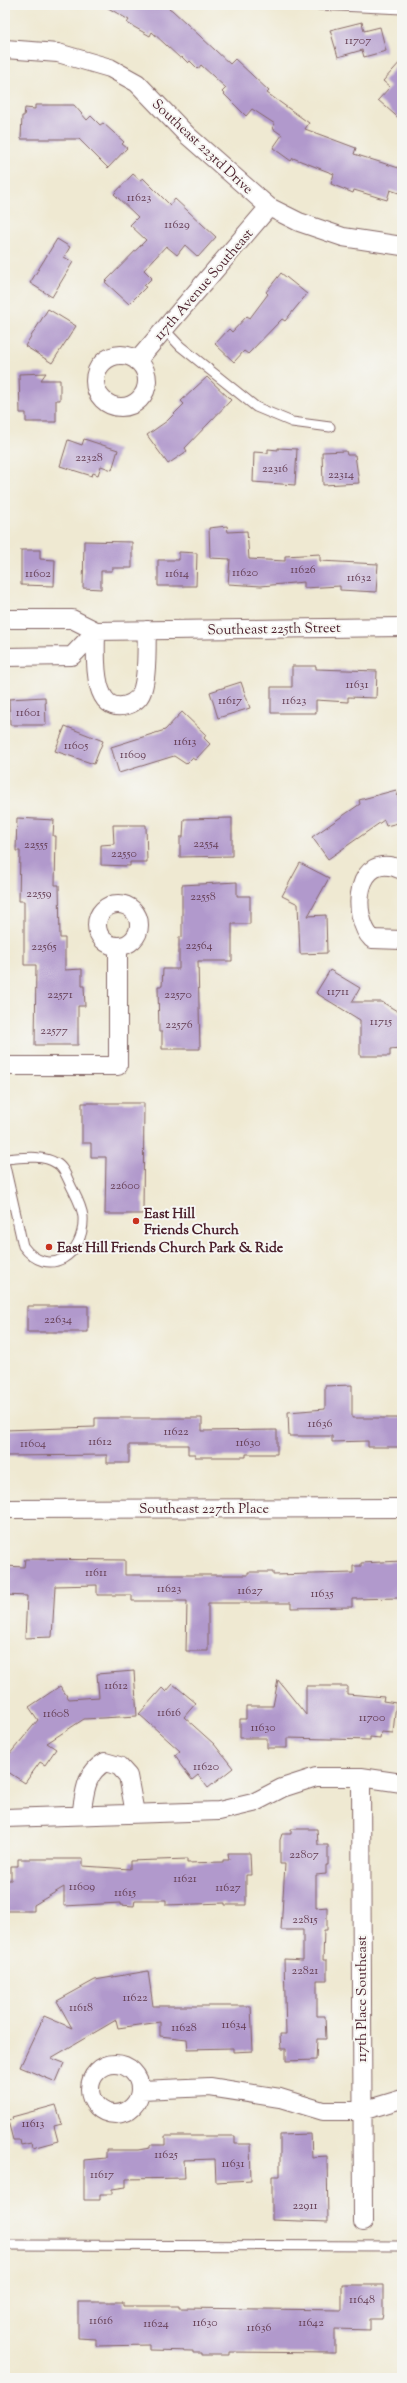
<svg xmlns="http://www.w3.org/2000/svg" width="407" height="2383" font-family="'Sorts Mill Goudy',serif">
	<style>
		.building { fill: #b199cc }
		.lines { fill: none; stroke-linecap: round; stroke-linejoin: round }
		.service-casing { stroke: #846665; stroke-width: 11 }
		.minor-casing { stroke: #846665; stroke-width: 20 }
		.service { stroke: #fff; stroke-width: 9 }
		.minor { stroke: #fff; stroke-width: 18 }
		.poi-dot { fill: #c8321e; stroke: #f6f6f2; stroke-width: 1.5 }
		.labels { text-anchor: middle; stroke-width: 4; stroke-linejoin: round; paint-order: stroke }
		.number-label { font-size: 12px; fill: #643e53 }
		.street-label { font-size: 14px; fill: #4a1f2b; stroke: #f6f6f2 }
		.poi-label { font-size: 14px; font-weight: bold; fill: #4a1f2b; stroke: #f6f6f2; text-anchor: start }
	</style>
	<rect width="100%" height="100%" fill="#f6f6f2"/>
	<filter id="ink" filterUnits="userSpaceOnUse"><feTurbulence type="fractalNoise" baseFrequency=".025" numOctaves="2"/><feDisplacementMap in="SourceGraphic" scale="8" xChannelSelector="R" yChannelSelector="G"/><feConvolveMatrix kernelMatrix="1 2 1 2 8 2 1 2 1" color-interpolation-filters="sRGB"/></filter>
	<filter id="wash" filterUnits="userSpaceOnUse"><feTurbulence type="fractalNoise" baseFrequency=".012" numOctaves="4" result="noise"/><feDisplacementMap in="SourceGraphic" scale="16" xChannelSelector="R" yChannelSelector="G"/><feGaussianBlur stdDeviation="0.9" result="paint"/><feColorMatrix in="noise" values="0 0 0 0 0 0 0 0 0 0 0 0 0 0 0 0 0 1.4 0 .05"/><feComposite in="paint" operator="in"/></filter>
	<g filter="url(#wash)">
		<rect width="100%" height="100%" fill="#efe9d2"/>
		<g id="blocks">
			<path class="building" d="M103 5H163L172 10 230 64 235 59 269 91 267 93 309 123 305 129 356 148 354 154 402 169V194L390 190 387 200 354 190 353 193 331 184 334 174 293 158 291 161 273 148 282 135 272 128 275 124 252 109 246 116 222 92 226 88 201 65 198 69 190 61 188 63 182 57 180 58 152 32 150 36 127 23 129 20Z
				M362 22 364 31 380 27 386 51 364 57 362 50 338 57 330 30Z
				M402 60V121L378 100 390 87 383 81Z
				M35 105H74L87 120 91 116 100 125 103 123 124 142 122 144 127 148 108 168 79 139H21L22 116H24L25 108 35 109Z
				M133 174 140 180 143 178 170 205 175 199 216 237 198 257 185 245 177 255 166 246 144 270 152 278 144 286 146 287 129 304 105 282 146 240 130 225 138 217 114 194Z
				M57 239 70 247 64 257 73 262 52 297 30 283Z
				M281 273 307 294 285 321 282 319 248 354 244 351 234 362 215 344 229 329 232 332 247 316 250 318 268 294 266 292Z
				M48 309 76 326 52 363 25 346Z
				M46 373 41 380H60V400H56V422H26V413H20L19 374Z
				M207 377 231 400 185 448 187 451 168 464 147 435 167 421 184 404 181 401Z
				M84 439 118 450 112 470 101 466 98 475 93 473 92 476 60 466 68 440 82 445Z
				M278 448 297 449 295 485 253 482 254 452 268 453V449L278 450Z
				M346 451 347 455H355L359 483 323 485 322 452Z
				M227 526 228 532 247 531 249 559 285 561V556L320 554V561L378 564 376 592 340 590V586L304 588V582L261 586 228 584 230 559 210 558 209 528Z
				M84 541 132 542V568H112V571H101V589L83 588Z
				M21 550H40V559L55 560 54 586 21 585Z
				M179 552 197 553 196 586H158V560H179Z
				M292 666H316V669L377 671 376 698 348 697V702L316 700V713H271V687H292Z
				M241 682 250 708 218 718 210 692Z
				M45 697 46 725H10L9 699Z
				M182 712 206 735 204 738 210 744 195 760 192 758 186 764 174 756 119 773 111 747 165 730Z
				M65 726 103 741 94 764 55 751Z
				M396 790 402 811V822L386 826 384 820 328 859 312 837 360 804 359 800Z
				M17 818 54 820 53 836H56L55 885H59L60 938H65V970L82 969V986H84L85 1006H78V1045H35L36 965H24V901H19L20 851H16Z
				M232 818V856L180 857V837H183L184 819Z
				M113 825H146L147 862H130V866L101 865V845L114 844Z
				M300 863 329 878 308 916 326 915 327 953 300 954 298 904 282 896Z
				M237 882V896H250V924H232V961H198L200 1049H162V1032H159L158 986H162L163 969H179V937H182V885Z
				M330 970 360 988 352 1002H382L402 1014 401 1048 390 1049V1056H360V1020L316 993Z
				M82 1103H144L143 1214H105L106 1157H91V1143H82Z
				M27 1306H88V1332H27Z
				M352 1385V1418H402V1447H368V1441L332 1442V1436H289L288 1412 325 1409V1386Z
				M95 1418H202V1431L277 1430V1454H246V1457H195V1454H188V1445H129V1463H107V1455L5 1456V1430L95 1427Z
				M25 1559 125 1560V1575H248V1572H273V1575L353 1573V1566H361V1563L402 1561V1588H399V1598L352 1599V1607L291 1608V1603H208V1651H186L187 1601H132V1595H97V1585L55 1586 52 1637 25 1638 27 1596 5 1595V1566L24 1567Z
				M134 1671 137 1716 84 1719 47 1743 56 1749 45 1765 40 1762 25 1783 5 1770 8 1756 38 1720 29 1707 60 1686 69 1699 99 1697 97 1674Z
				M278 1680 306 1715V1686H347V1694L384 1697 383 1701 396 1703 393 1733 381 1732 380 1738 370 1737V1740L287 1738V1748H267V1738H240V1719H246V1706H273Z
				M173 1684 196 1703 184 1717 214 1744 233 1768 208 1788 198 1775 192 1780 179 1763 180 1762 175 1755 180 1751 139 1714 162 1688 166 1692Z
				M291 1829H317L318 1845H328V1865H326V1874L316 1875V1908L327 1907V1930H324L323 1960H327V1980H317V2016H325L326 2039H317L316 2060 286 2061V2049H281L280 2034H286L284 1959 303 1960V1930H281L285 1864H280V1840L282 1834H291Z
				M228 1853H250L251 1875H246V1905H225V1903L166 1905V1900H135L134 1906 120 1905V1903L64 1906V1887L34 1905V1911H5V1880H11V1866H18V1859H83V1866L130 1869V1861L187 1859V1863L223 1862V1860H229Z
				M148 1971 153 2006H251L253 2051 233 2052V2048L188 2049 187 2039 160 2036V2022L118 2028 116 2020 51 2058 64 2063 56 2082 20 2067 44 2016 72 2028 57 2001 95 1980Z
				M56 2105 62 2124 54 2126 58 2141 32 2148 31 2143 21 2145 20 2140H13L8 2121 13 2119 12 2117Z
				M311 2134 312 2157 327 2156 328 2222 272 2220V2176H280V2135Z
				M165 2136H235V2144H250L251 2180 216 2182 215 2159 184 2160 185 2178 126 2179V2187L112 2189V2194H100V2200H84V2160L106 2158V2150H138L150 2148V2145H165Z
				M342 2285H383V2314L382 2319H370V2330L335 2329V2353L229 2352V2355H201V2353H193V2351L149 2350V2345L96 2346V2339L78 2338V2302H123V2306H179V2308L342 2310Z"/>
		</g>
	</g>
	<g filter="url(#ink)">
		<use href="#blocks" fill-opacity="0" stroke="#846665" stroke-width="1"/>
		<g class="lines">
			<g class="service-casing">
				<path id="service" d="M319 5 402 9
					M164 329 180 346 256 407 292 422 330 427
					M5 1159C21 1158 42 1154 56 1163 64 1167 67 1178 71 1186 76 1196 82 1206 83 1217 85 1255 48 1280 23 1246L5 1166
					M5 2245 402 2246"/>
			</g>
			<g class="minor-casing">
				<path id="minor" d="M5 49 58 53 110 68 137 83 187 135 269 207 299 222 343 237 402 246
					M95 381a26 26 0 1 1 52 0a26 26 0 1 1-52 0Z
					M137 361 269 207
					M5 619H72L96 631 72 656 5 657
					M147 630C146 648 148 670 143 688 141 697 136 702 127 705 90 716 96 651 96 631L402 627
					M402 870C355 848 350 917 372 939L402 940
					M97 925a21 21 0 1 1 42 0a21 21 0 1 1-42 0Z
					M5 1066H118V946
					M5 1509 402 1508
					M361 1777 363 2222
					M81 1815C85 1794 84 1774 105 1762L119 1766 128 1776 135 1813
					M5 1818 219 1811 253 1803 282 1788 316 1777H361L402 1783
					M90 2089a25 25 0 1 1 50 0a25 25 0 1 1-50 0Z
					M141 2090 210 2087 280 2098 323 2111H362L402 2099"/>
			</g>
			<use href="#service" class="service"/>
			<use href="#minor" class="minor"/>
		</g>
	</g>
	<g class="poi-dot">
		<circle cx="136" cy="1221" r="4"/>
		<circle cx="49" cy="1247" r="4"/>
	</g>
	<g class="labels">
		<g class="number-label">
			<text x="358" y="44">11707</text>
			<text x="139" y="201">11623</text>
			<text x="177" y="228">11629</text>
			<text x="89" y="461">22328</text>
			<text x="275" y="472">22316</text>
			<text x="341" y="478">22314</text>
			<text x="303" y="573">11626</text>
			<text x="245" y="576">11620</text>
			<text x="38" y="577">11602</text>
			<text x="177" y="577">11614</text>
			<text x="359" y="581">11632</text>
			<text x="357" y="688">11631</text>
			<text x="230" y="704">11617</text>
			<text x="294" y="704">11623</text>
			<text x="28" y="716">11601</text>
			<text x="185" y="745">11613</text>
			<text x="76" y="749">11605</text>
			<text x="133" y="758">11609</text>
			<text x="206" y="847">22554</text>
			<text x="36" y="848">22555</text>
			<text x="124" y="857">22550</text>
			<text x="39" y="897">22559</text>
			<text x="203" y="900">22558</text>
			<text x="199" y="949">22564</text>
			<text x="44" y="950">22565</text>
			<text x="338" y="995">11711</text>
			<text x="60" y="998">22571</text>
			<text x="178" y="998">22570</text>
			<text x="381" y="1025">11715</text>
			<text x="179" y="1028">22576</text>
			<text x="54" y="1034">22577</text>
			<text x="125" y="1189">22600</text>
			<text x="58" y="1323">22634</text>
			<text x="320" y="1427">11636</text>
			<text x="176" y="1435">11622</text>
			<text x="100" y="1445">11612</text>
			<text x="248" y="1446">11630</text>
			<text x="33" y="1447">11604</text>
			<text x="96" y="1576">11611</text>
			<text x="169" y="1592">11623</text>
			<text x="250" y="1594">11627</text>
			<text x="322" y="1597">11635</text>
			<text x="116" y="1689">11612</text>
			<text x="169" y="1716">11616</text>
			<text x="56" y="1717">11608</text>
			<text x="372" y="1721">11700</text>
			<text x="263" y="1731">11630</text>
			<text x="206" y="1770">11620</text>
			<text x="304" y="1858">22807</text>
			<text x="185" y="1882">11621</text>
			<text x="82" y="1890">11609</text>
			<text x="228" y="1891">11627</text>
			<text x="125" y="1896">11615</text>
			<text x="305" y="1923">22815</text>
			<text x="305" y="1974">22821</text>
			<text x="135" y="2001">11622</text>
			<text x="81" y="2011">11618</text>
			<text x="234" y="2028">11634</text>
			<text x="184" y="2031">11628</text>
			<text x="33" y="2127">11613</text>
			<text x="166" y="2158">11625</text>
			<text x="233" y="2167">11631</text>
			<text x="102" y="2178">11617</text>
			<text x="305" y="2209">22911</text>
			<text x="362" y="2303">11648</text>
			<text x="101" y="2324">11616</text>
			<text x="205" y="2326">11630</text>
			<text x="311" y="2326">11642</text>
			<text x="156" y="2327">11624</text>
			<text x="259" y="2331">11636</text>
		</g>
		<g class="street-label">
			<text transform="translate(203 146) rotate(43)" y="5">Southeast 223rd Drive</text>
			<text transform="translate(203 284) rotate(-49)" y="5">117th Avenue Southeast</text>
			<text transform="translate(274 628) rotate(-1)" y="5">Southeast 225th Street</text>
			<text x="204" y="1513">Southeast 227th Place</text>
			<text transform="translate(361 1999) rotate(-90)" y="5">117th Place Southeast</text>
		</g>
		<g class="poi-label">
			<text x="144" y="1218">East Hill<tspan x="144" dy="16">Friends Church</tspan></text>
			<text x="57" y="1252">East Hill Friends Church Park &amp; Ride</text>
		</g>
	</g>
	<rect width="407" height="2383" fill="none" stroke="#f6f6f2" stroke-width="20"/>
</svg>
